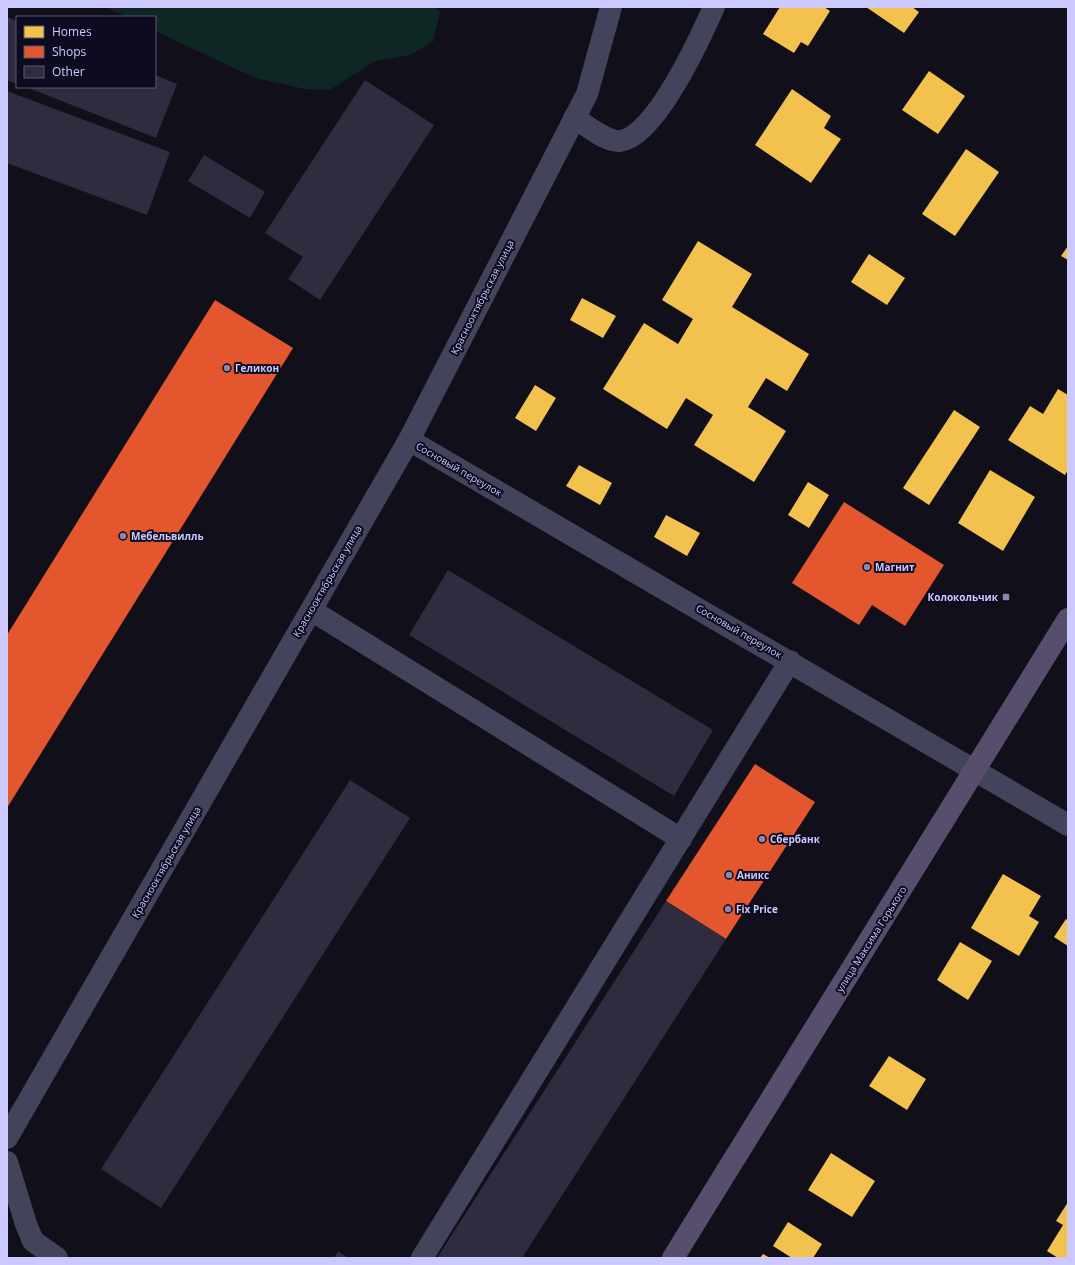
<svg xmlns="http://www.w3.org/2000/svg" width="1075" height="1265" font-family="'Open Sans',sans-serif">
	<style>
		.green { fill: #0e2624 }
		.homes { fill: #f2c14e }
		.shops { fill: #e4572e }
		.building { fill: #2e2c3e }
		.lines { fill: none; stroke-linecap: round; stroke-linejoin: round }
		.minor { stroke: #43445c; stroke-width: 22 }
		.major { stroke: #574e6e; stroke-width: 22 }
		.poi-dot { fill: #8a88af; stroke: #0d0b1f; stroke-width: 1.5 }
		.labels { text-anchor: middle; stroke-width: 4; stroke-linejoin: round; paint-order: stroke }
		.street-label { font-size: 10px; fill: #cbc9ff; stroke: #0d0b1f }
		.poi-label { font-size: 10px; font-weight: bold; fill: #cbc9ff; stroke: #0d0b1f; text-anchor: start }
	</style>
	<rect width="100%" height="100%" fill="#100f1a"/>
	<path class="green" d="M106 7H436L440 12 433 42 410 55 375 61 330 90 305 89 255 78 155 31V17H126Z"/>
	<path class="homes" d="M780 7H824L830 11 808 46 801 42 794 53 763 34Z
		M866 7H912L919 12 904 33Z
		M929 71 965 96 938 134 902 110Z
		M792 89 831 116 824 128 841 139 811 183 755 145Z
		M966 149 999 172 955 236 922 214Z
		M698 241 752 274 732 307 809 354 787 391 766 378 748 407 786 431 754 482 694 445 713 415 686 398 667 429 603 389 644 323 678 344 693 319 662 300Z
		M1068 246V260L1061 256Z
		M869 254 905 278 887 305 851 282Z
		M582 298 616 316 603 338 570 320Z
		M535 385 556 398 536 431 515 418Z
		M1058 389 1068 395V470L1065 475 1008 440 1030 406 1043 414Z
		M954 410 980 427 929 505 903 488Z
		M579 465 612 483 600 505 566 486Z
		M990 470 1035 497 1003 551 958 523Z
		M808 482 829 495 809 528 788 515Z
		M666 515 700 533 687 556 654 537Z
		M1003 874 1041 896 1029 916 1039 922 1019 956 971 928Z
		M1066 919 1068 921V946L1054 937Z
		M960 942 992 961 968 1000 937 980Z
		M889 1056 926 1079 907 1110 869 1086Z
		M831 1153 875 1181 852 1217 808 1190Z
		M1068 1202V1258H1058L1047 1251 1063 1225 1056 1221Z
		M788 1222 822 1244 813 1258H792L773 1246Z
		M763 1254 770 1258H760Z"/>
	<path class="shops" d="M215 300 293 348 7 808V635Z
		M844 502 944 565 905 626 872 605 859 625 792 583Z
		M755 764 815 802 726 939 666 901Z"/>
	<path class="building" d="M7 17 17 21V84L7 80Z
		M155 75 177 84 156 138 26 87H155Z
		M365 80 434 125 320 300 288 279 303 257 265 233Z
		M7 91 170 152 147 215 7 163Z
		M204 155 265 192 250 218 188 181Z
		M448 570 713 730 674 796 409 635Z
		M350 780 410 818 161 1208 101 1169Z
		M666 901 726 939 522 1258H437Z
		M338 1251 348 1258H334Z"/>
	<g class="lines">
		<path class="minor" d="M574 118C587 125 605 142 620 141 655 138 701 36 714 7
			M409 440 1068 825
			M311 610 681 839
			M7 1138 409 440 587 94 611 7
			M7 1162 26 1224 33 1241 57 1258
			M422 1258 790 661"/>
		<path class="major" d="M673 1258 1068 619"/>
	</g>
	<g class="poi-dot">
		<circle cx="227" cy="368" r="4"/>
		<circle cx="123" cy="536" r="4"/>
		<circle cx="867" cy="567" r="4"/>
		<rect x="1002" y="593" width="8" height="8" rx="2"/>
		<circle cx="762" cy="839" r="4"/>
		<circle cx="729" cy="875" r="4"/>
		<circle cx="728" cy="909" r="4"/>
	</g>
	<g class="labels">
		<g class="street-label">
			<text transform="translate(482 297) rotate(-63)" y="4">Краснооктябрьская улица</text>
			<text transform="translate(459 469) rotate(30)" y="4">Сосновый переулок</text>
			<text transform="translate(327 581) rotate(-60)" y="4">Краснооктябрьская улица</text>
			<text transform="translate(739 631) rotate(30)" y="4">Сосновый переулок</text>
			<text transform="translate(166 862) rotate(-60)" y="4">Краснооктябрьская улица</text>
			<text transform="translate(871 939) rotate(-58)" y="4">улица Максима Горького</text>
		</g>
		<g class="poi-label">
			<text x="235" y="372">Геликон</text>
			<text x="131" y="540">Мебельвилль</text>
			<text x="875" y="571">Магнит</text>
			<text x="998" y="601" text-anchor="end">Колокольчик</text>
			<text x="770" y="843">Сбербанк</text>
			<text x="737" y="879">Аникс</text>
			<text x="736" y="913">Fix Price</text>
		</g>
	</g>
	<rect width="1075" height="1265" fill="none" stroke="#cbc9ff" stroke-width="16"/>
	<rect x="16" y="16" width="140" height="72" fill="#0d0b1f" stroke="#595779"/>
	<rect x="24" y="26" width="20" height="12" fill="#f2c14e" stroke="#595779"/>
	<text x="52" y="36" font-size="12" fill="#cbc9ff">Homes</text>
	<rect x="24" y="46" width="20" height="12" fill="#e4572e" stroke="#595779"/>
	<text x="52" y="56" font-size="12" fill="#cbc9ff">Shops</text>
	<rect x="24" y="66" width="20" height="12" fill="#2e2c3e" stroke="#595779"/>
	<text x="52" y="76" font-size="12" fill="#cbc9ff">Other</text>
</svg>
